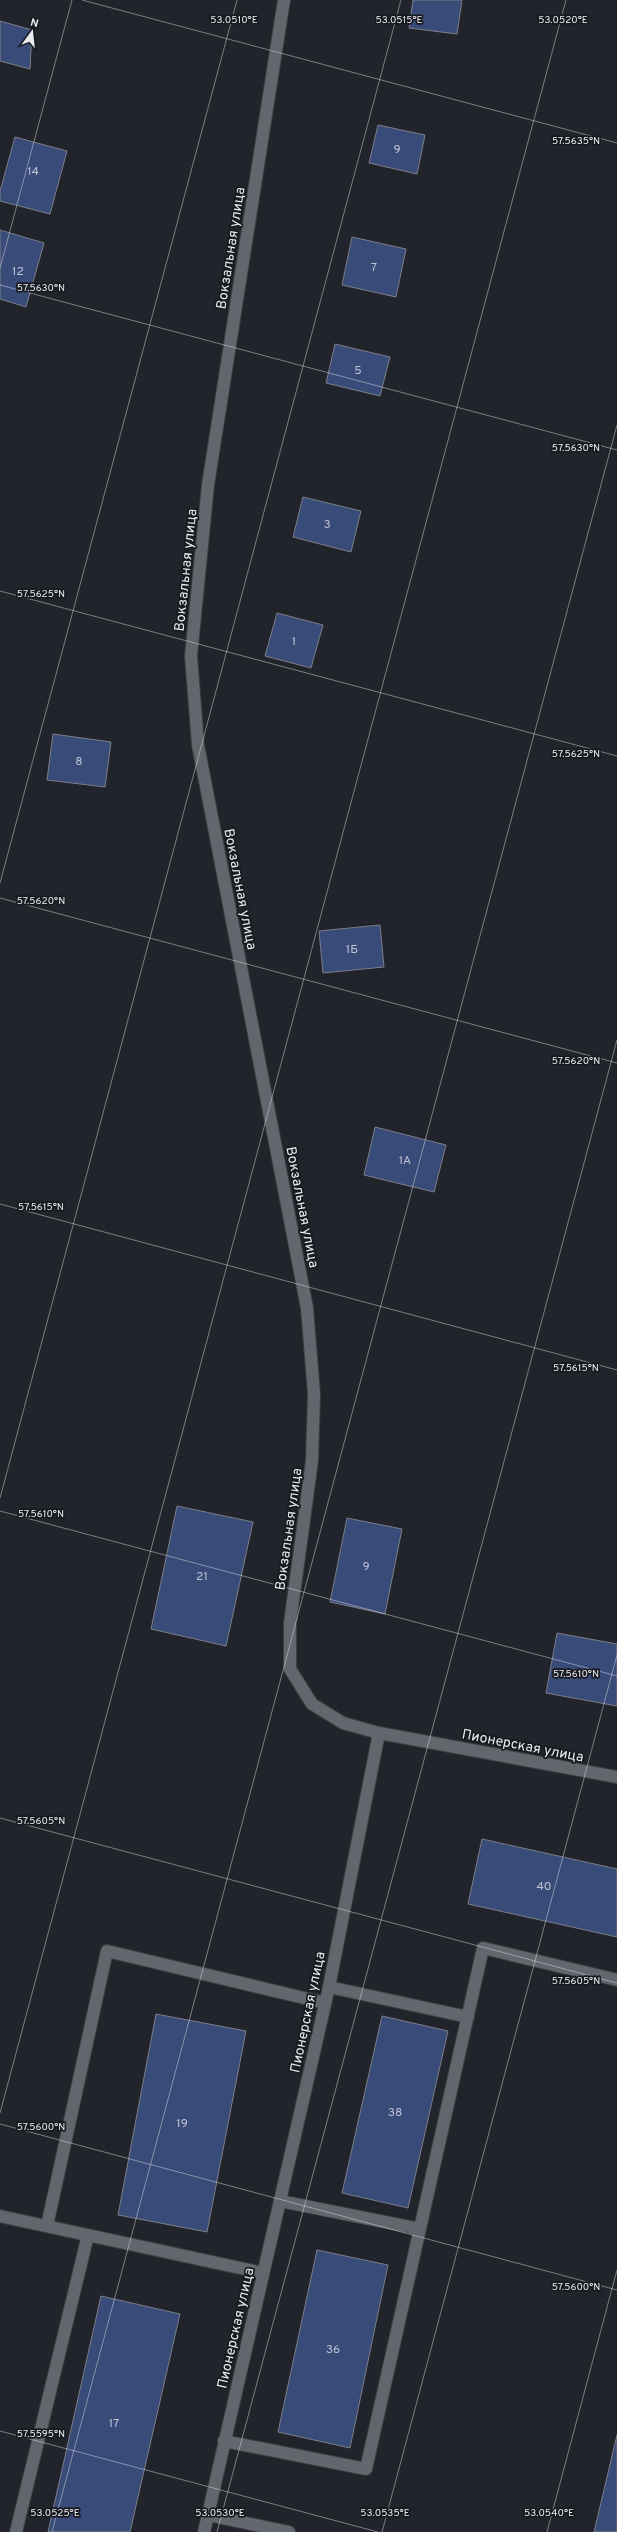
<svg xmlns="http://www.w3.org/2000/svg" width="617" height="2532" font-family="Overpass,sans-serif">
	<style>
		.building { fill: #394b79; stroke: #7c7f87 }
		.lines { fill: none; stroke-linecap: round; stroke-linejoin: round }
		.service-casing { stroke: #3b3e43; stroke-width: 14 }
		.minor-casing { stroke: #3b3e43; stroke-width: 14 }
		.tertiary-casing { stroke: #3b3e43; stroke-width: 14 }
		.service { stroke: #62666d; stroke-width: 12 }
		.minor { stroke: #62666d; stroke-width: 12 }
		.tertiary { stroke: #62666d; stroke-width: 12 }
		.ticks { fill: none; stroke: #e9ebef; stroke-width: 1; stroke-opacity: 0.45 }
		.labels { text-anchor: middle; stroke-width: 3.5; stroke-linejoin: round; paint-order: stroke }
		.number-label { font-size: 12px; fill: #bdc3d2 }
		.street-label { font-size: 14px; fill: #e9ebef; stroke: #181a21 }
		.ticks-label { font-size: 10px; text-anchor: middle; fill: #e9ebef; stroke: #181a21; stroke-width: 3.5; stroke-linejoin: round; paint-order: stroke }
	</style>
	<rect width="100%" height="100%" fill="#21242a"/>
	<path class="building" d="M413 0H462L457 34 409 28Z
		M0 21 32 30 30 69 0 61Z
		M378 125 425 135 417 174 369 163Z
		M15 137 67 151 50 214 0 201V191Z
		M0 230 44 243 26 307 0 299Z
		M352 237 406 249 396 297 342 285Z
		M335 344 390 357 380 396 326 383Z
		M303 497 361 511 351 552 293 537Z
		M277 613 323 625 311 668 265 656Z
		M53 734 111 742 105 787 47 780Z
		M380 925 384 967 323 973 319 931Z
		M375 1127 446 1145 434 1192 364 1175Z
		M177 1506 253 1522 226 1646 151 1629Z
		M347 1518 402 1529 385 1614 330 1602Z
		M557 1633 617 1644V1706L546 1693Z
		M482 1839 617 1869V1937L468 1904Z
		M156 2014 246 2031 207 2232 118 2215Z
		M382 2016 448 2031 408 2208 342 2193Z
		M317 2250 388 2265 350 2448 278 2432Z
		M101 2296 180 2314 130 2532H48Z
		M617 2435V2532H594Z"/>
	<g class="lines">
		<g class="service-casing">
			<path id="service" d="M329 1987 468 2017
				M280 2201 420 2229
				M0 2216 263 2273
				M47 2226 107 1951 325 2003
				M224 2441 366 2469 483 1948 617 1980
				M208 2515 289 2532
				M16 2532 88 2235"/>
		</g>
		<g class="minor-casing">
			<path id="minor" d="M284 0 208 485 191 656 198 745 307 1308 314 1394 312 1461 290 1623V1669L312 1704 343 1723 379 1733 617 1777"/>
		</g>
		<g class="tertiary-casing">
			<path id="tertiary" d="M204 2532 329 1987 379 1733"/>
		</g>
		<use href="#service" class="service"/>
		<use href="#minor" class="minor"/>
		<use href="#tertiary" class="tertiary"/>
	</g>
	<path class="ticks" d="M82 0 617 143M0 268 72 0M0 285 617 450M0 591 617 756M0 883 237 0M0 898 617 1063M0 1204 617 1370M0 1498 401 0M0 1511 617 1676M0 1818 617 1983M0 2113 566 0M0 2124 617 2290M0 2431 378 2532M52 2532 617 425M217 2532 617 1040M382 2532 617 1655M547 2532 617 2270"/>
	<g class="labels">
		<g class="number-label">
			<text x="397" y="153">9</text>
			<text x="33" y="175">14</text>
			<text x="374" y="271">7</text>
			<text x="18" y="275">12</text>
			<text x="358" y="374">5</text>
			<text x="327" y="528">3</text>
			<text x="294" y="645">1</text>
			<text x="79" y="765">8</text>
			<text x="352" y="953">1Б</text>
			<text x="405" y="1164">1А</text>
			<text x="366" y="1570">9</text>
			<text x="202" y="1580">21</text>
			<text x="544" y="1890">40</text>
			<text x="395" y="2116">38</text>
			<text x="182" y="2127">19</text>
			<text x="333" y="2353">36</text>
			<text x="114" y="2427">17</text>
		</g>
		<g class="street-label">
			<text transform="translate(230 248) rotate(-81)" y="5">Вокзальная улица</text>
			<text transform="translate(185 570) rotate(-84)" y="5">Вокзальная улица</text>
			<text transform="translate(241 889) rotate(79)" y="5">Вокзальная улица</text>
			<text transform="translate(303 1207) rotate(79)" y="5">Вокзальная улица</text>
			<text transform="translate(288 1529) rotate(-82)" y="5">Вокзальная улица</text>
			<text transform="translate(523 1745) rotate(11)" y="5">Пионерская улица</text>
			<text transform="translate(307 2012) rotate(-78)" y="5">Пионерская улица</text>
			<text transform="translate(235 2328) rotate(-77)" y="5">Пионерская улица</text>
		</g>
	</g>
	<g class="ticks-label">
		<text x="234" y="23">53.0510°E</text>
		<text x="399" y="23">53.0515°E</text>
		<text x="563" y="23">53.0520°E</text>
		<text x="576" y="144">57.5635°N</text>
		<text x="41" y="291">57.5630°N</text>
		<text x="576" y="451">57.5630°N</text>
		<text x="41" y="597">57.5625°N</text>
		<text x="576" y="757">57.5625°N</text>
		<text x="41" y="904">57.5620°N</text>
		<text x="576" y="1064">57.5620°N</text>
		<text x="41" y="1210">57.5615°N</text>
		<text x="576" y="1371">57.5615°N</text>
		<text x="41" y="1517">57.5610°N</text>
		<text x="576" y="1677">57.5610°N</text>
		<text x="41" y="1824">57.5605°N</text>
		<text x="576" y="1984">57.5605°N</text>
		<text x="41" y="2130">57.5600°N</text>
		<text x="576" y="2290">57.5600°N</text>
		<text x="41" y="2437">57.5595°N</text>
		<text x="55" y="2516">53.0525°E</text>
		<text x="220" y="2516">53.0530°E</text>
		<text x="385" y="2516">53.0535°E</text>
		<text x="549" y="2516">53.0540°E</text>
	</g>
	<g transform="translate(32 32) rotate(15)" stroke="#181a21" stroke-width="3" paint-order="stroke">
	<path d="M0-3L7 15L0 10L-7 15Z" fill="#e9ebef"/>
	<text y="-6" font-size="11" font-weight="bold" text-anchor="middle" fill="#e9ebef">N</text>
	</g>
</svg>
